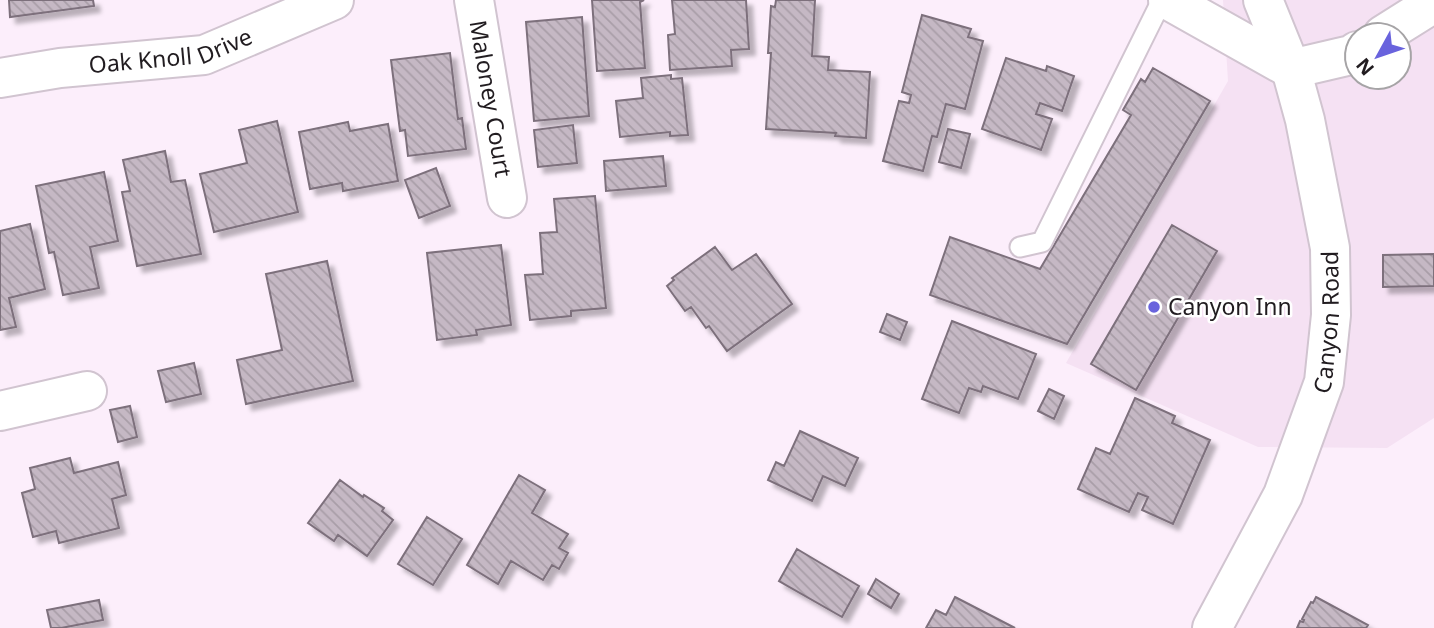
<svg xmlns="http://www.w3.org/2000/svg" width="1434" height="628" font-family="'Noto Sans',sans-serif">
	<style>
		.built { fill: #f5e1f3; fill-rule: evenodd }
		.building { fill: url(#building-back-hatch); stroke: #7d707c; stroke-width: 2; filter: url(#shadow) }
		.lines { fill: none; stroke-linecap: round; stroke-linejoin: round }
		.lane-casing { stroke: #d1c4d0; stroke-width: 23 }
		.street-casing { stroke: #d1c4d0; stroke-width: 42 }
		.lane { stroke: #fff; stroke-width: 19 }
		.street { stroke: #fff; stroke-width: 38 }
		.poi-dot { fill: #6963dd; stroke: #fff; stroke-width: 2.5 }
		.labels { text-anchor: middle; stroke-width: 5; stroke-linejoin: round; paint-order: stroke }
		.street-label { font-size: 23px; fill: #211c20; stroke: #fff }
		.poi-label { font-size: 23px; fill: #211c20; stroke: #fff; text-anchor: start }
	</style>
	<defs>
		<pattern id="building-back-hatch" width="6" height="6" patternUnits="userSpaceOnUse" patternTransform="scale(1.75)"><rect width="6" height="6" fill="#c5b8c4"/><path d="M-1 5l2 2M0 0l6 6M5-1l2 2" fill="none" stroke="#a99ea8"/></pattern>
		<filter id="shadow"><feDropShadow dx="6" dy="6" stdDeviation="2" flood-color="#0004"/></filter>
	</defs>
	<rect width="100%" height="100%" fill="#fceefb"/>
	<path class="built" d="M1223 0H1434V418L1387 448 1258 447 1066 363 1228 81ZM1357 35H1399V77H1357Z"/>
	<path class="building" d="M9 0H93L94 6 10 17Z
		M592 0H644L640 2 645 68 597 71Z
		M672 0H746L749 49 731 50 732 66 670 70 668 35 675 34Z
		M776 0H815L812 56 829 57 828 70 870 72 866 138 835 136 836 133 766 129 771 53H768L771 6 775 7Z
		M922 15 971 29 968 37 983 41 965 109 946 104 937 137 932 136 923 171 883 161 899 101 909 103 911 95 902 92Z
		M582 17 589 116 534 121 526 22Z
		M450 53 458 119 462 118 466 149 408 156 405 130 400 131 391 60Z
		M1006 58 1046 71 1047 66 1074 76 1062 111 1040 103 1036 114 1052 119 1041 150 982 129Z
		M1153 68 1210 101 1067 344 930 295 950 237 1040 269 1131 115 1123 110 1141 79 1145 82Z
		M671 75V79L682 78 688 135 670 136V132L620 137 616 101 643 98 641 78Z
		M277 121 298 212 214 232 200 174 247 163 239 130Z
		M348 122 350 131 388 124 398 181 343 191 342 183 310 189 299 132Z
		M573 125 577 163 538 167 534 130Z
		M948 129 970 134 961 168 939 162Z
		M165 151 171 182 185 180 201 254 137 266 122 192 130 191 123 160Z
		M663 156 666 186 606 191 604 161Z
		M436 168 450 206 419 218 405 180Z
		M104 172 118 241 90 247 99 288 63 295 54 252 49 253 36 186Z
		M595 196 606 308 571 311V316L530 320 525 275 543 274 540 233 557 232 554 199Z
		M30 224 45 289 9 298 16 327 0 330V231Z
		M1172 225 1217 251 1136 390 1091 364Z
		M501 245 511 325 476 330 477 335 437 340 427 253Z
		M715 247 732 270 756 254 792 304 727 351 709 326 706 328 691 307 685 311 667 286 674 280 672 278Z
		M1434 254V286L1383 287V255Z
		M327 261 353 381 246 404 237 360 282 350 266 274Z
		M887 314 907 322 900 340 880 332Z
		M952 321 1036 354 1018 399 983 386 981 392 969 388 959 413 922 399Z
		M194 363 201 394 166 402 158 371Z
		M1049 389 1064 396 1054 419 1038 411Z
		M1135 398 1175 416 1172 423 1210 440 1173 524 1142 510 1148 497 1138 493 1129 512 1078 489 1096 448 1110 454Z
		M130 406 137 437 118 442 110 410Z
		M800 431 858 458 845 486 823 476 812 501 768 480 776 462 784 466Z
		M70 458 74 473 118 462 126 495 112 499 119 528 59 543 56 531 33 537 22 493 35 489 30 468Z
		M519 475 545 490 532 513 568 534 559 548 568 553 559 569 552 565 543 580 511 561 498 584 467 565Z
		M340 480 363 497 364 495 384 508 382 511 393 520 367 556 338 535 334 541 308 523Z
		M427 517 462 539 433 585 398 564Z
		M797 549 859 586 842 617 779 581Z
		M876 579 899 594 891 608 868 594Z
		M955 597 1015 628H926L936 610 946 615Z
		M1316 597 1368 625 1366 628H1297L1300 621 1303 622 1304 620 1302 619 1311 602 1313 603Z
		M99 600 103 620 61 628H51L47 610Z"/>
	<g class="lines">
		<g class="lane-casing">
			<path id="lane" d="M1020 247 1042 242 1162 0"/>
		</g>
		<g class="street-casing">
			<g id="street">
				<path id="s1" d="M474 0 507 198"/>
				<path d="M1168 0 1291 69 1351 55 1357 51"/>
				<path d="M1383 35 1434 3"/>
				<path id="s2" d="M0 78 60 68 204 55 334 0"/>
				<path d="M0 411 87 391"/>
				<path id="s3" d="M1212 628 1283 495 1324 382 1331 315 1330 248 1305 120 1291 69 1263 0"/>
			</g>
		</g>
		<use href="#lane" class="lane"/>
		<use href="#street" class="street"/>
	</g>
	<circle class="poi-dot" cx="1154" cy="307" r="7"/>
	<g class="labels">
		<g class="street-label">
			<text dy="8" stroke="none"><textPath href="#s2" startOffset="173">Oak Knoll Drive</textPath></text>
			<text dy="8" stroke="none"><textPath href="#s1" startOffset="100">Maloney Court</textPath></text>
			<text dy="8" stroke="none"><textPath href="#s3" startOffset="331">Canyon Road</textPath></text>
		</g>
		<g class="poi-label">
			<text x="1168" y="315">Canyon Inn</text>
		</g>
	</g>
	<g transform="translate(1378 56) rotate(230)"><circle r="33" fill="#ffffff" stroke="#a6a4a6" stroke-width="2"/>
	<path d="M0-5L12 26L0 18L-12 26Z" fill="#6963dd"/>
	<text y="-10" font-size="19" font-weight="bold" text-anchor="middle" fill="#211c20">N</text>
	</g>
</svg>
